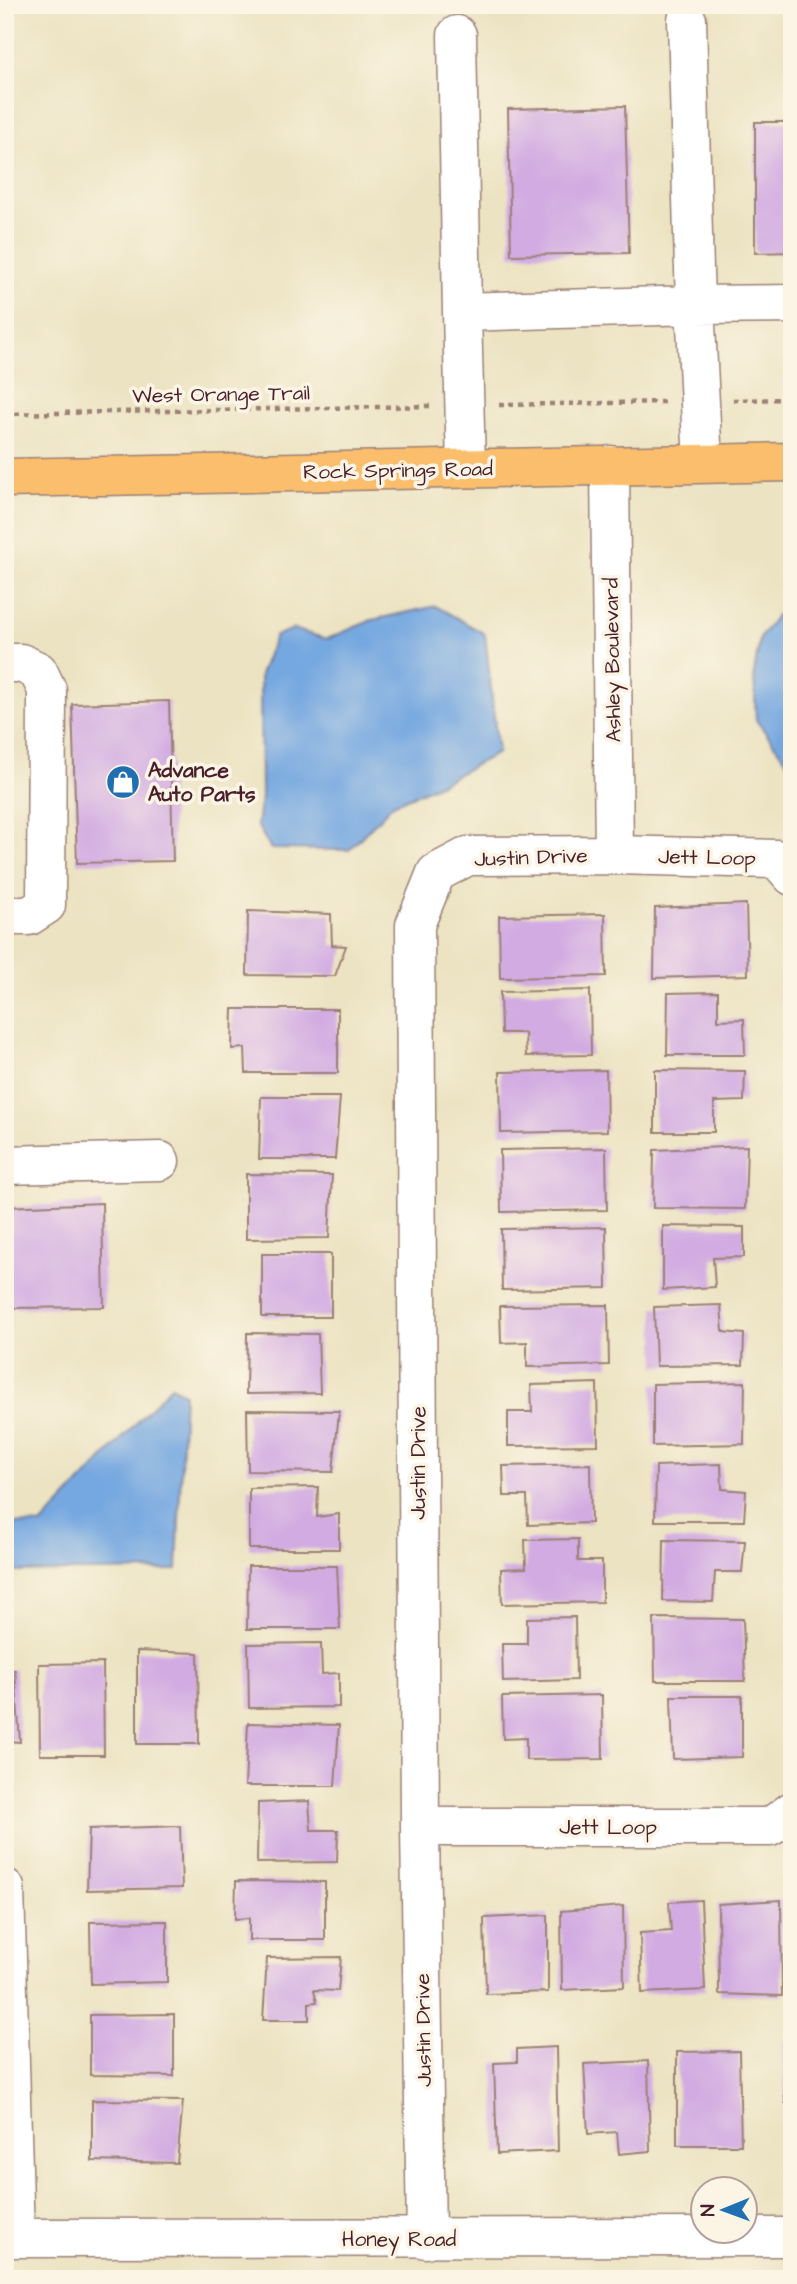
<svg xmlns="http://www.w3.org/2000/svg" width="797" height="2284" font-family="'Architects Daughter',sans-serif">
	<style>
		.water { fill: #74a7e0; stroke: #5f6386; stroke-width: 2 }
		.building { fill: #d2abe2 }
		.lines { fill: none; stroke-linecap: round; stroke-linejoin: round }
		.minor-casing { stroke: #9b8176; stroke-width: 41 }
		.major-casing { stroke: #9b8176; stroke-width: 41 }
		.path { stroke: #9b8176; stroke-width: 4.5; stroke-dasharray: 5 5; stroke-linecap: butt }
		.minor { stroke: #fff; stroke-width: 38 }
		.major { stroke: #fabe6d; stroke-width: 38 }
		.labels { text-anchor: middle; stroke-width: 7; stroke-linejoin: round; paint-order: stroke }
		.street-label { font-size: 21px; fill: #4a1f2b; stroke: #fcf5e5 }
		.poi-label { font-size: 21px; font-weight: bold; fill: #4a1f2b; stroke: #fcf5e5; text-anchor: start }
	</style>
	<rect width="100%" height="100%" fill="#fcf5e5"/>
	<filter id="ink" filterUnits="userSpaceOnUse"><feTurbulence type="fractalNoise" baseFrequency=".0143" numOctaves="2"/><feDisplacementMap in="SourceGraphic" scale="14" xChannelSelector="R" yChannelSelector="G"/><feConvolveMatrix kernelMatrix="1 2 1 2 8 2 1 2 1" color-interpolation-filters="sRGB"/></filter>
	<filter id="wash" filterUnits="userSpaceOnUse"><feTurbulence type="fractalNoise" baseFrequency=".00686" numOctaves="4" result="noise"/><feDisplacementMap in="SourceGraphic" scale="28" xChannelSelector="R" yChannelSelector="G"/><feGaussianBlur stdDeviation="1.57" result="paint"/><feColorMatrix in="noise" values="0 0 0 0 0 0 0 0 0 0 0 0 0 0 0 0 0 1.4 0 .05"/><feComposite in="paint" operator="in"/></filter>
	<g filter="url(#wash)">
		<rect width="100%" height="100%" fill="#ece3c2"/>
		<path class="water" d="M792 603V768L756 720 754 673 760 638 775 617Z
			M436 606 485 634 498 753 437 785 393 804 349 850 271 849 257 825 261 797 260 675 275 636 293 629 327 639 372 620Z
			M171 1386 184 1393 177 1570 5 1572V1523L41 1525Z"/>
		<g id="blocks">
			<path class="building" d="M625 106 629 253 511 255 508 109Z
				M755 122H792V252L755 253Z
				M169 701 173 861 77 863 72 704Z
				M746 904 748 975 654 978 655 908Z
				M248 911 331 914 332 945 346 946 335 976 247 975Z
				M605 914 606 976 500 978 499 916Z
				M590 990 591 1055 526 1056 525 1033H501L500 992Z
				M718 992V1020L744 1019 745 1055H667L668 993Z
				M233 1009H338V1073H246L245 1048 232 1049Z
				M606 1070 607 1131 501 1133 500 1072Z
				M655 1070 745 1071 744 1101 714 1102V1132H655Z
				M261 1097H340L335 1159H259Z
				M747 1146 745 1209 653 1208 654 1150Z
				M606 1148 607 1210 501 1212 500 1150Z
				M246 1174 332 1175 329 1238 246 1239Z
				M102 1203 104 1307 5 1308V1207Z
				M663 1226 744 1227V1257L713 1258 715 1287 663 1290Z
				M606 1227 607 1288 502 1290 501 1229Z
				M262 1254H331V1317H262Z
				M608 1305 609 1365 527 1367V1342L501 1343 500 1306Z
				M721 1305 723 1332 744 1334 743 1365 656 1366 654 1307Z
				M247 1333 318 1334 320 1393 246 1394Z
				M745 1382 744 1444 653 1446V1384Z
				M597 1383 598 1445 508 1446V1412H532L531 1385Z
				M247 1410 339 1411 333 1472 248 1471Z
				M590 1464 591 1523 528 1525 527 1496H504L503 1466Z
				M721 1464 722 1489 746 1491 744 1521H655L656 1466Z
				M318 1487 317 1517 339 1514V1549H249V1488Z
				M578 1539V1561H602V1602L502 1604 501 1569 526 1568 525 1540Z
				M664 1540 745 1541 742 1572H715L713 1602 663 1601Z
				M248 1566H337L340 1629H247Z
				M575 1617 576 1680 503 1682 502 1644H527V1618Z
				M654 1618 743 1619 745 1681H655Z
				M321 1643 322 1674 339 1673V1707L249 1708 248 1644Z
				M137 1651 198 1653 199 1744H137Z
				M103 1663 104 1755H40L39 1664Z
				M5 1670H15L20 1742 5 1741Z
				M602 1695 603 1759 526 1760V1738L503 1739 502 1697Z
				M671 1696H742V1757L673 1759Z
				M248 1723 339 1725 335 1786H245Z
				M309 1801 311 1830H338L337 1862 257 1863 258 1803Z
				M180 1826 182 1888 87 1890 89 1829Z
				M236 1881 325 1882V1940H249V1918L235 1919Z
				M701 1900 705 1990 642 1993 640 1933 671 1931 669 1902Z
				M781 1900 782 1996 719 1994 718 1904Z
				M623 1906 624 1987 562 1990 561 1911Z
				M548 1915V1992L486 1994 484 1918Z
				M167 1921V1982L91 1984 90 1922Z
				M341 1957 338 1991 314 1990 317 2002 309 2003V2020H263L267 1958Z
				M174 2014V2076L90 2075V2015Z
				M784 2043H792V2103H785Z
				M556 2047 558 2151 497 2154 494 2063 517 2062V2049Z
				M739 2051 741 2145H677V2052Z
				M648 2061 650 2151 619 2154 617 2132 588 2134 584 2064Z
				M92 2100 183 2101 177 2163 92 2161Z"/>
		</g>
	</g>
	<g filter="url(#ink)">
		<use href="#blocks" fill-opacity="0" stroke="#9b8176" stroke-width="2"/>
		<g class="lines">
			<g class="minor-casing">
				<path id="minor" d="M687 20 695 305 792 304
					M457 35 462 312
					M610 465 614 855
					M466 468 462 312 695 305 703 463
					M5 663H21L38 671 47 690 46 905 29 916H5
					M5 1165 160 1161
					M420 1827H770L792 1811
					M5 1888 15 2238
					M5 2238 792 2237
					M426 2239 420 1827 415 925 436 873 468 856 614 855 777 859 792 876"/>
			</g>
			<g class="major-casing">
				<path id="major" d="M5 478 792 462"/>
			</g>
			<path class="path" d="M733 400 792 399
				M499 405 665 402
				M5 414 430 406"/>
			<use href="#minor" class="minor"/>
			<use href="#major" class="major"/>
		</g>
	</g>
	<defs>
		<g id="shop-disc" transform="scale(1.75)"><circle r="9.5" fill="#1f6fb2" stroke="#fcf5e5"/><path d="M-5-2.5h2.3a2.7 3.5 0 0 1 5.4 0H5L5.5 6h-11ZM-1.5-2.5h3a1.5 2.3 0 0 0-3 0Z" fill="#fff"/></g>
	</defs>
	<g fill-rule="evenodd">
		<use href="#shop-disc" x="123" y="782"/>
	</g>
	<g class="labels">
		<g class="street-label">
			<text transform="translate(221 394) rotate(-1)" y="7">West Orange Trail</text>
			<text transform="translate(398 470) rotate(-1)" y="7">Rock Springs Road</text>
			<text transform="translate(612 660) rotate(-91)" y="7">Ashley Boulevard</text>
			<text transform="translate(531 857) rotate(-2)" y="7">Justin Drive</text>
			<text transform="translate(707 857) rotate(1)" y="7">Jett Loop</text>
			<text transform="translate(418 1463) rotate(-90)" y="7">Justin Drive</text>
			<text x="608" y="1834">Jett Loop</text>
			<text transform="translate(423 2030) rotate(-91)" y="7">Justin Drive</text>
			<text x="399" y="2246">Honey Road</text>
		</g>
		<g class="poi-label">
			<text x="148" y="777">Advance<tspan x="148" dy="24">Auto Parts</tspan></text>
		</g>
	</g>
	<rect width="797" height="2284" fill="none" stroke="#fcf5e5" stroke-width="28"/>
	<g transform="translate(724 2210) rotate(269)"><circle r="33" fill="#fcf5e5" stroke="#b59f9b" stroke-width="2"/>
	<path d="M0-5L12 26L0 18L-12 26Z" fill="#1f6fb2"/>
	<text y="-10" font-size="19" font-weight="bold" text-anchor="middle" fill="#4a1f2b">N</text>
	</g>
</svg>
